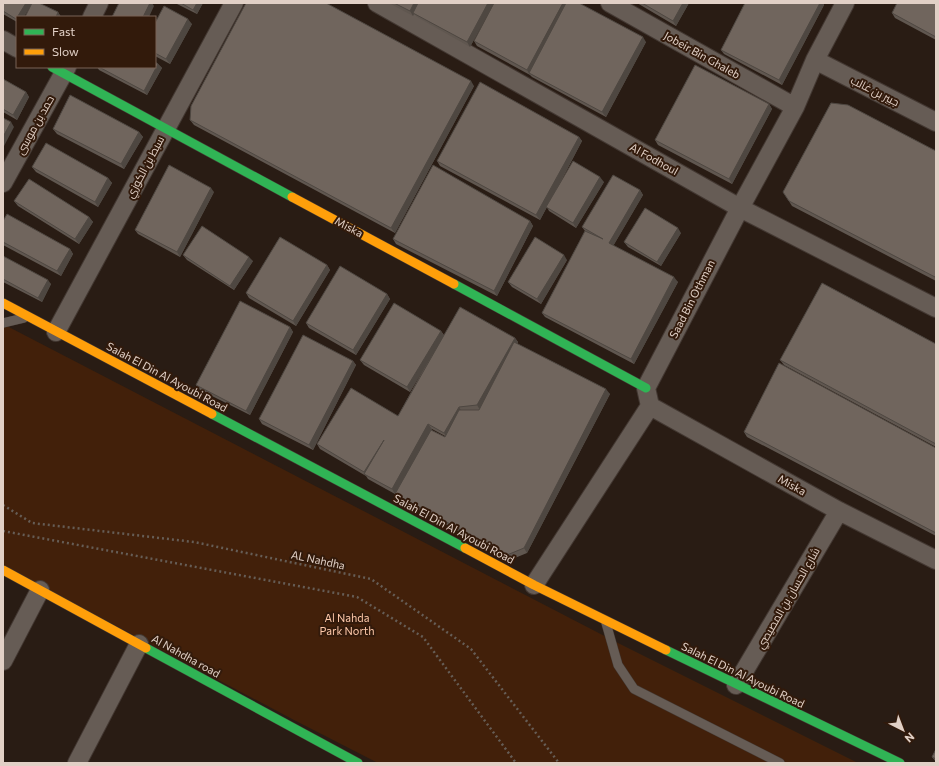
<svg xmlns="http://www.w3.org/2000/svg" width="939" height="766" font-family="Commissioner,Cairo,sans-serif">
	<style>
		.green { fill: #42200a }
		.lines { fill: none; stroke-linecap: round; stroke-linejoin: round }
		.lane-casing { stroke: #433832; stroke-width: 10 }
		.street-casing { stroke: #433832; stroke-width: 20 }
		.fast-casing { stroke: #433832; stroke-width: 10 }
		.slow-casing { stroke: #433832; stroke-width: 10 }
		.path { stroke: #665d56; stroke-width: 2.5; stroke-dasharray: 2 3; stroke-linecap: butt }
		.lane { stroke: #665c55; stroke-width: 9 }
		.street { stroke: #665c55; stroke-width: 18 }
		.fast { stroke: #30b455; stroke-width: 9 }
		.slow { stroke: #ff9f0a; stroke-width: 9 }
		.wall { fill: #605750; fill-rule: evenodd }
		.shaded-wall { fill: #4e4741 }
		.building { fill: #70655d; stroke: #4e4741 }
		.labels { text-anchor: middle; stroke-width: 4; stroke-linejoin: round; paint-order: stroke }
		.street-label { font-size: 11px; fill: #e1d0c6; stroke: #321a0b }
		.park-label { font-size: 11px; fill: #ffc9aa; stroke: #321a0b }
	</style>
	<rect width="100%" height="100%" fill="#291c14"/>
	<path class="green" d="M3 324 618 643 858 763H378L294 720 3 566Z"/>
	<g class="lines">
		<g class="lane-casing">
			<path id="lane" d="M3 323 24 318
				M606 623 618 665 634 689 780 763"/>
		</g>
		<g class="street-casing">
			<path id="street" d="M377 3 740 208 936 308
				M610 3 795 107
				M92 17 99 3
				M3 40 17 48
				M815 60 936 122
				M3 183 67 67
				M56 332 234 3
				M650 406 839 511 936 560
				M534 585 650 406 646 388 740 208 795 107 815 60 845 3
				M3 661 40 590
				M736 685 839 511
				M77 763 139 644"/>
		</g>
		<g class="fast-casing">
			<path id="fast" d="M52 67 292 197
				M454 284 646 388
				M212 414 465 548
				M146 648 358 763
				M666 650 900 763"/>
		</g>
		<g class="slow-casing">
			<path id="slow" d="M292 197 454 284
				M3 303 212 414
				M465 548 534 585 666 650
				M3 570 146 648"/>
		</g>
		<path class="path" d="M3 505 32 523 194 542 371 579 471 649 559 763
			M3 531 357 597 423 637 516 763"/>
		<use href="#lane" class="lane"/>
		<use href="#street" class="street"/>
		<use href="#fast" class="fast"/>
		<use href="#slow" class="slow"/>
	</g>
	<path class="wall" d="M3 3H39L58 12 61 17H25L31 4 24 17H17V22L3 14Z
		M175 3H203L197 14Z
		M389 3H494L470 47 417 17 414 14 413 16Z
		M637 3H689L676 26Z
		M745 3H823L824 5 782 85 724 54 721 50Z
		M936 3V40L895 18 892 13Z
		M155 23 192 24 170 64 155 56Z
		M474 41 646 42 606 117 532 77 530 75 477 46Z
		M158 64 162 68 147 95 99 70 97 67H155Z
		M3 79 26 92 29 97 17 120 3 112Z
		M474 86 395 233 194 125 190 120Z
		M769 104 772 109 732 184 658 145 655 140Z
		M53 129 139 132 143 137 124 169 57 134Z
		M579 137 582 141 558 187 604 182 576 228 549 211 547 207 540 220 440 166 437 161Z
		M936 151V281L792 206 783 192Z
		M32 167 108 178 112 183 98 207 36 172Z
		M640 190 643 195 613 246 678 282 634 364 545 317 542 313 585 231 582 227Z
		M214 192 180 257 138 234 135 230Z
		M14 201 89 217 93 222 79 244 18 206Z
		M3 221 70 249 73 254 61 276 3 245Z
		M530 221 533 226 497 296 396 244 393 239Z
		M681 233 661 266 628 247 624 242Z
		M183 255 253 261 234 290 187 260Z
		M3 256 51 284 42 302 3 282Z
		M567 260 541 304 512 287 508 282Z
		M327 265 330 270 296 326 249 298 246 293Z
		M387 294 390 299 356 355 309 328 306 323Z
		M290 327 293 332 250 415 200 390 196 385Z
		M441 331 444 335 515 338 518 342 517 344 610 394 527 553 510 560 399 499 395 494 368 479 366 476 320 449 317 444 398 416 424 368 410 392 364 365 360 360ZM432 429 445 436V437L431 430Z
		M936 344V447L784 365 780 360Z
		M353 361 356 365 313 450 262 424 259 419Z
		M744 432 936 448V536L747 437Z
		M936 749V762L932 757Z"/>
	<path class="shaded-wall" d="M26 3H32L24 17H17Z
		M150 3H152L154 6 149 17H143Z
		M197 3H203L197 14 193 10Z
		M414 3H420L413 13 414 14 413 16 410 11Z
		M488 3H494L470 47 467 42Z
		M563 3H569L529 73 530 75 527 70Z
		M683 3H689L676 26 673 21Z
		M820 3H823L824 5 782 85 779 80Z
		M58 12 61 17H56Z
		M188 19 192 24 170 64 166 59Z
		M643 37 646 42 606 117 602 112Z
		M158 64 162 68 147 95 144 91Z
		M471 81 474 86 395 233 391 228Z
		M26 92 29 97 17 120 13 115Z
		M769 104 772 109 732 184 729 179Z
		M11 122 14 127 3 148V137Z
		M139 132 143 137 124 169 121 164Z
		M579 137 582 141 540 220 536 215Z
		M600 177 604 182 576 228 573 223Z
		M108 178 112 183 98 207 95 202Z
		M211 188 214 192 180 257 177 252Z
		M640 190 643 195 612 248 609 243Z
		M89 217 93 222 79 244 75 239Z
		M530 221 533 226 497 296 494 291Z
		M678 228 681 233 661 266 657 262Z
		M70 249 73 254 61 276 57 271Z
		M564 255 567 260 541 304 537 299Z
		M249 257 253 261 234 290 230 286Z
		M327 265 330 270 296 326 293 321Z
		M674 277 678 282 634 364 631 359Z
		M48 280 51 284 42 302 38 298Z
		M387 294 390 299 356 355 353 350Z
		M290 327 293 332 250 415 246 411Z
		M441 331 444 336 410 392 407 387Z
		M515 338 518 342 480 410 477 405Z
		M353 361 356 365 313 450 309 445Z
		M606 389 610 394 527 553 524 548Z
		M459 407 462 412 447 438 444 433Z
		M428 424 432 429 395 494 392 489Z
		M384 440 365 474 364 472Z"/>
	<path class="building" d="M3 3H26L16 19 3 11Z
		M32 3H39L58 12 56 17H25Z
		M119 3H150L143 17H112Z
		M181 3H197L193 10Z
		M246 3H326L471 81 391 228 190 120 191 106Z
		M394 3H414L410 11Z
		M418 3H488L467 42 413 13Z
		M494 3H563L527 70 474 41Z
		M566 3H579L643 37 602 112 529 73Z
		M642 3H683L673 21Z
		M745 3H820L779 80 721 50Z
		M897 3H936V37L892 13Z
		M164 6 188 19 166 59 155 53V23Z
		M155 62 158 64 144 91 99 67H155Z
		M695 65 769 104 729 179 655 140Z
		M3 79 26 92 13 115 3 109Z
		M480 82 579 137 536 215 437 161Z
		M70 95 139 132 121 164 53 129Z
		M831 103 848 105 936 151V274L935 277 789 201 783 192Z
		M3 118 11 122 3 137Z
		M46 143 108 178 95 202 32 167Z
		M573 161 600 177 573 223 546 207Z
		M169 165 211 188 177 252 135 230Z
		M433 165 530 221 494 291 393 239Z
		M613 175 640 190 609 243 674 277 631 359 542 313 585 231 603 239 582 227Z
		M29 179 89 217 75 239 14 201Z
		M645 208 678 228 657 262 624 242Z
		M7 214 70 249 57 271 3 242V221Z
		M202 226 249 257 230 286 183 255Z
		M280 237 327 265 293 321 246 293Z
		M535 237 564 255 537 299 508 282Z
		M3 256 48 280 38 298 3 279Z
		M340 266 387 294 353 350 306 323Z
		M822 283 936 344V444L780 360Z
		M240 301 290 327 246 411 196 385Z
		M394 303 441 331 407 387 360 360Z
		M460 307 515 338 477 405 459 407 444 433 428 424 392 489 364 474 384 440 364 472 317 444 351 388 398 416Z
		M303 335 353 361 309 445 259 419Z
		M514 342 606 389 524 548 507 555 395 494 431 430 445 437 459 410H479Z
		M779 363 936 448V533L744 432Z
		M936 749V759L932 757Z"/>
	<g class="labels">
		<g class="street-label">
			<text transform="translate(702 55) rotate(29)" y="4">Jobeir Bin Ghaleb</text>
			<text transform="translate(875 91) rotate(27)" y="4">جبير بن غالب</text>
			<text transform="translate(35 125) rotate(-61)" y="4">حمد بن موسى</text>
			<text transform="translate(654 159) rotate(29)" y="4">Al Fodhoul</text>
			<text transform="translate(145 167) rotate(-62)" y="4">سبط بن الكوزي</text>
			<text transform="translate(349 227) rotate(28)" y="4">Miska</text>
			<text transform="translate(692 299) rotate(-63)" y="4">Saad Bin Othman</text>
			<text transform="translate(167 377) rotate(28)" y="4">Salah El Din Al Ayoubi Road</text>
			<text transform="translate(792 485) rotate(29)" y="4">Miska</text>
			<text transform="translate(454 529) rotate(28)" y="4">Salah El Din Al Ayoubi Road</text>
			<text transform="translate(318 560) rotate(12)" y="4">AL Nahdha</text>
			<text transform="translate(788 598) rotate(-60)" y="4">شارع الحسان بن المصيصي</text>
			<text transform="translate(186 656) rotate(29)" y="4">Al Nahdha road</text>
			<text transform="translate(743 675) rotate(26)" y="4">Salah El Din Al Ayoubi Road</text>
		</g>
		<g class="park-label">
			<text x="347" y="622">Al Nahda<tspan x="347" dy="13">Park North</tspan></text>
		</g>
	</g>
	<rect width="939" height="766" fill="none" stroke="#e1d0c6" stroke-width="8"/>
	<rect x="16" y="16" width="140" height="52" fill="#321a0b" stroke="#786356"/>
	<rect x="24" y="29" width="20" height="6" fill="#30b455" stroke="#786356"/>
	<text x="52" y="36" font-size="12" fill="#e1d0c6">Fast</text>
	<rect x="24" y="49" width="20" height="6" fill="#ff9f0a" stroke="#786356"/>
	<text x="52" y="56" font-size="12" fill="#e1d0c6">Slow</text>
	<g transform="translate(903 730) rotate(138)" stroke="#321a0b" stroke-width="3" paint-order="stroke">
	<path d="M0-3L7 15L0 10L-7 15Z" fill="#e1d0c6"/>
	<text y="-6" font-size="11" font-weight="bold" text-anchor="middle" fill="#e1d0c6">N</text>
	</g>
</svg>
